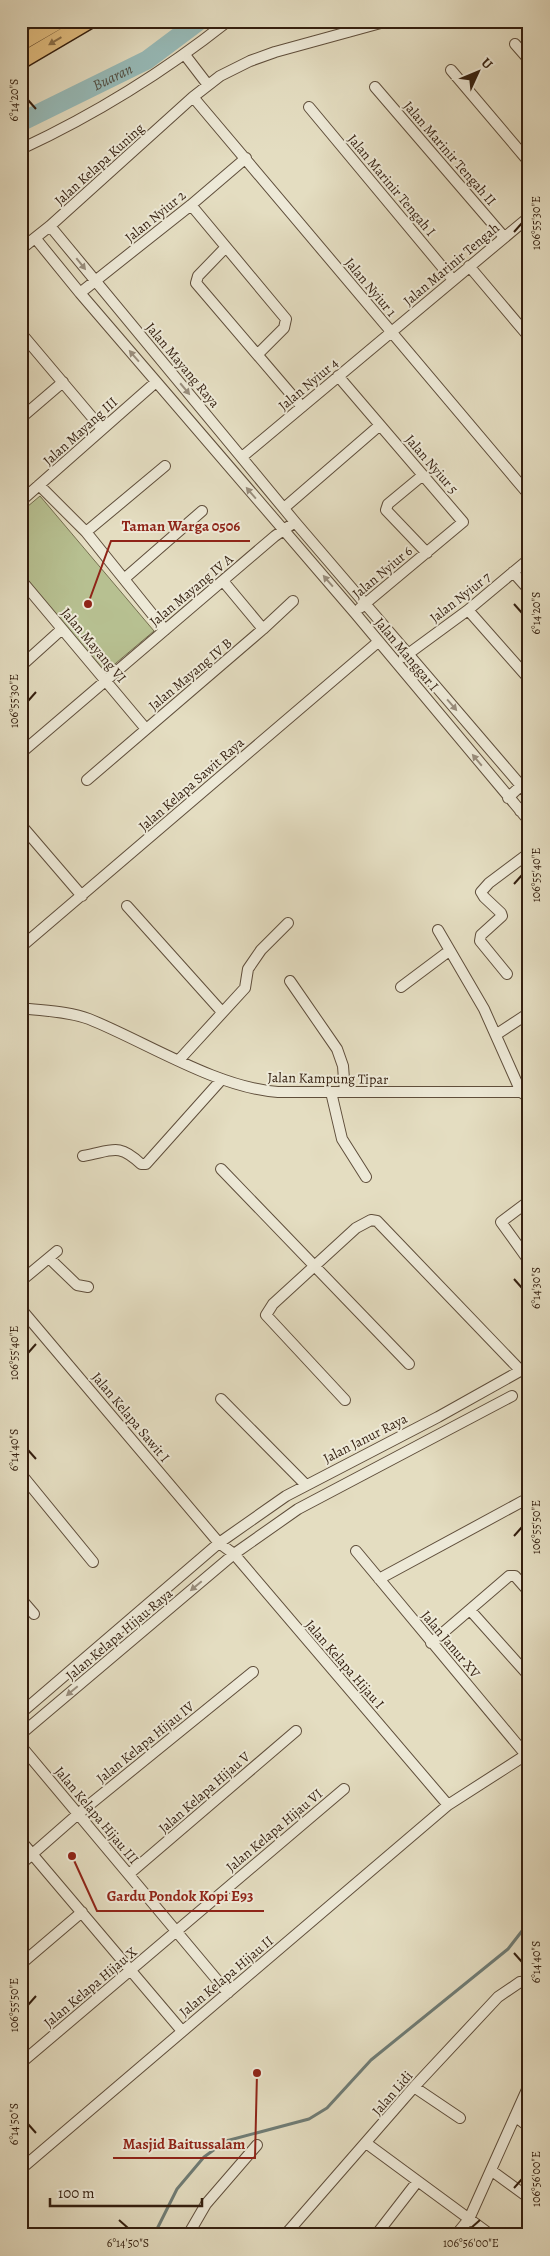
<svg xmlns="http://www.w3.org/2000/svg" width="550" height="2256" font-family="Alegreya,serif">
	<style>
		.green { fill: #b7c091; stroke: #756f50 }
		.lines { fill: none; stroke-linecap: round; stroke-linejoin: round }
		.stream { stroke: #6f7c75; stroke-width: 3 }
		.river { stroke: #97bbb9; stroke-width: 19 }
		.street-casing { stroke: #5f4e3b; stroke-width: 12 }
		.primary-casing { stroke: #331e0e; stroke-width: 18 }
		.street { stroke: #ede9d7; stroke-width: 10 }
		.primary { stroke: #e2be80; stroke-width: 15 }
		.oneway { fill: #8a6e47 }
		.oneway2 { fill: #998e7d }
		.ticks { fill: none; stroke: #331e0e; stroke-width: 2 }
		.labels { text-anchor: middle; stroke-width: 4; stroke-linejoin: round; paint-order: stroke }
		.street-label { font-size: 14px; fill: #331e0e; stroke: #ede9d7 }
		.water-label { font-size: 15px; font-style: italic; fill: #514d41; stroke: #ede9d7 }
		.leader { fill: none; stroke: #8f2418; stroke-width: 2 }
		.callout-dot { fill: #8f2418; stroke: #ede9d7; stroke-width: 2 }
		.callout-label { font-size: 15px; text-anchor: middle; font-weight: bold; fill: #8f2418; stroke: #ede9d7; stroke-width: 4; stroke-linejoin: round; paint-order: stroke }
		.neatline { fill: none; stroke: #331e0e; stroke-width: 2 }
		.ticks-label { font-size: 12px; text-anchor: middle; fill: #331e0e }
	</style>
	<rect width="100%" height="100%" fill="#e4ddc1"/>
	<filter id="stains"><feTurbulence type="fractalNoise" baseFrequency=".004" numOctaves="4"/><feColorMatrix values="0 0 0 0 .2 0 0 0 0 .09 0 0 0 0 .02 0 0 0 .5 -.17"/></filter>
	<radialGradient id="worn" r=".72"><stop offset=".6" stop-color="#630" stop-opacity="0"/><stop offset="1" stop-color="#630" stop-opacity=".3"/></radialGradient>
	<path class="green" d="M40 496 154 631 103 674 21 576V512Z"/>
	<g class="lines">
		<path class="stream" d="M154 2235 177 2189 204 2157 226 2141 309 2119 327 2108 371 2060 508 1949 529 1922"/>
		<path class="river" id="s1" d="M21 122 147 60 199 21"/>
		<g class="street-casing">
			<path id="street" d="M347 21 348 32
				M515 44 529 60
				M185 55 208 85
				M451 70 529 162
				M375 87 504 237
				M193 97 529 495
				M309 107 453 280
				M21 149C94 115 165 71 228 21
				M191 205 286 319 284 328 258 354
				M50 226 295 522 529 795
				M36 239 80 293 355 613 529 821
				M226 247 198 276 196 283 302 407
				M21 249 50 226 193 97 220 76 250 61 275 52 388 21
				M469 266 529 337
				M80 293 191 205 246 158
				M21 333 102 429
				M338 376 463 522 360 608
				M21 418 63 382
				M242 457 529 217
				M423 475 388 504 386 510 427 553
				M39 485 86 532 165 630
				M21 501 156 382
				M284 508 380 425
				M86 532 165 466
				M513 572 529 590
				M124 579 202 511
				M21 580 146 729
				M468 610 529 679
				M263 629 293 601
				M404 657 468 610 529 559
				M21 666 62 629
				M21 753 275 536 295 522
				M87 780 263 629 223 581
				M508 798 529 778
				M520 811 529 803
				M21 825 82 896
				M127 906 222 1012
				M438 930 484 1009 521 1092
				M21 947 378 642
				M507 974 480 941 481 935 502 916 501 913 484 897 481 892 489 883 529 853
				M290 981 337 1049 343 1066 345 1092
				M401 987 449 951
				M21 1008C43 1011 68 1011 89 1019 146 1042 217 1088 278 1092H521L529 1098
				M497 1034 529 1013
				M179 1060 245 988 248 969 261 950 288 923
				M331 1092 342 1139 366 1177
				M83 1156C112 1151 118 1142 141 1164H146L222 1079
				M221 1169 409 1364
				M529 1201 501 1222 529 1261
				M49 1258 77 1285 88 1287
				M21 1281 57 1251
				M21 1309 219 1543 234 1554 448 1805
				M221 1399 305 1484
				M345 1400 266 1315 273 1304 356 1228 371 1220 377 1221 521 1371
				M21 1474 93 1562
				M356 1551 526 1755
				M379 1579 523 1501
				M21 1599 34 1614
				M470 1610 529 1676
				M431 1643 509 1576H515L529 1592
				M21 1713 219 1543 286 1496 438 1417 529 1366
				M21 1734 234 1554 298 1509 512 1396
				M21 1746 228 1993
				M21 1841 182 2031
				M21 1864 78 1814 253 1672
				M129 1874 296 1731
				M21 1964 82 1912
				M21 2063 344 1789
				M414 2087 460 2118
				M515 2116 529 2127
				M366 2143 491 2235
				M21 2169 448 1805 529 1753
				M492 2171 529 2198
				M188 2235 206 2204 257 2145
				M285 2235 414 2087 498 1997 520 1982 529 1981
				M376 2235 417 2182
				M456 2235 469 2219 529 2085"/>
		</g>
		<g class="primary-casing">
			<path id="primary" d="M21 43 59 21
				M21 61 89 21"/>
		</g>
		<use href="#street" class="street"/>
		<use href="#primary" class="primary"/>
	</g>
	<defs><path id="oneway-solid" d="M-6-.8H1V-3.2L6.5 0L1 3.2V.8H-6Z" transform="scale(1.25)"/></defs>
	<use class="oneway" href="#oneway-solid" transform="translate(55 41) rotate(149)"/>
	<g class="oneway2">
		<use href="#oneway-solid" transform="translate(81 264) rotate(51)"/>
		<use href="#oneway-solid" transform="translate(134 356) rotate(-131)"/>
		<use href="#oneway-solid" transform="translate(185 389) rotate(50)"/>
		<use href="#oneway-solid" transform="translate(251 493) rotate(-131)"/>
		<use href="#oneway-solid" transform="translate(328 581) rotate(-131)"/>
		<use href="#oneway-solid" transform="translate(452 705) rotate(49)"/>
		<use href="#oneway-solid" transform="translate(477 760) rotate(-130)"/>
		<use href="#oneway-solid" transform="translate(196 1586) rotate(140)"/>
		<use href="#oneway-solid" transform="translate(72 1691) rotate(140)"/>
	</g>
	<path class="ticks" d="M28 100 36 109M514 232 522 223M514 604 522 613M28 701 36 692M514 884 522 875M514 1279 522 1288M28 1353 36 1344M28 1450 36 1459M514 1536 522 1527M514 1953 522 1962M28 2005 36 1996M28 2124 36 2133M514 2188 522 2179M119 2220 128 2228M471 2228 480 2220"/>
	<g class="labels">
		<g class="street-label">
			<text transform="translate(450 153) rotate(49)" y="5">Jalan Marinir Tengah II</text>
			<text transform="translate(99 164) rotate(-42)" y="5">Jalan Kelapa Kuning</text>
			<text transform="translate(392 185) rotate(50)" y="5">Jalan Marinir Tengah I</text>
			<text transform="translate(155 216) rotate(-39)" y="5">Jalan Nyiur 2</text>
			<text transform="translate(451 264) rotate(-40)" y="5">Jalan Marinir Tengah</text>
			<text transform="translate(371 287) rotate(50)" y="5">Jalan Nyiur 1</text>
			<text transform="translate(183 365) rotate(50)" y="5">Jalan Mayang Raya</text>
			<text transform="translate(308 384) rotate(-40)" y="5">Jalan Nyiur 4</text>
			<text transform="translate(80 431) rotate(-42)" y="5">Jalan Mayang III</text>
			<text transform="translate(432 464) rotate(49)" y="5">Jalan Nyiur 5</text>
			<text transform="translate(382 572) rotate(-40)" y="5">Jalan Nyiur 6</text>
			<text transform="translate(191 590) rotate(-40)" y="5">Jalan Mayang IV A</text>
			<text transform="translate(460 597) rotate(-38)" y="5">Jalan Nyiur 7</text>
			<text transform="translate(94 645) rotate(50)" y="5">Jalan Mayang VI</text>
			<text transform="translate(407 654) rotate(50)" y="5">Jalan Manggar I</text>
			<text transform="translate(190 674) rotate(-40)" y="5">Jalan Mayang IV B</text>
			<text transform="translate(191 784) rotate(-41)" y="5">Jalan Kelapa Sawit Raya</text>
			<text transform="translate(328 1078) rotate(1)" y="5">Jalan Kampung Tipar</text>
			<text transform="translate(131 1417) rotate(50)" y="5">Jalan Kelapa Sawit I</text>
			<text transform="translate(365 1438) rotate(-27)" y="5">Jalan Janur Raya</text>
			<text transform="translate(119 1634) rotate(-40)" y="5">Jalan Kelapa Hijau Raya</text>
			<text transform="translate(451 1644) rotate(50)" y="5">Jalan Janur XV</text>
			<text transform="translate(345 1664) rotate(49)" y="5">Jalan Kelapa Hijau I</text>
			<text transform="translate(145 1742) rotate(-39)" y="5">Jalan Kelapa Hijau IV</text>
			<text transform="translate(204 1792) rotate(-41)" y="5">Jalan Kelapa Hijau V</text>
			<text transform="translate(97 1815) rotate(50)" y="5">Jalan Kelapa Hijau III</text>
			<text transform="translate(274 1830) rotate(-40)" y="5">Jalan Kelapa Hijau VI</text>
			<text transform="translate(226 1976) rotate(-40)" y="5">Jalan Kelapa Hijau II</text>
			<text transform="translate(90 1987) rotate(-40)" y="5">Jalan Kelapa Hijau X</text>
			<text transform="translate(392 2093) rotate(-49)" y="5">Jalan Lidi</text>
		</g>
		<g class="water-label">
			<text dy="5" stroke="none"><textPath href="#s1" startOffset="102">Buaran</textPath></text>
		</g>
	</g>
	<path class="leader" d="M88 604L111 541H250M72 1856L97 1911H264M257 2073L255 2158H113"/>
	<g class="callout-dot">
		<circle cx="88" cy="604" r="5"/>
		<circle cx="72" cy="1856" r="5"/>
		<circle cx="257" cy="2073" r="5"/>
	</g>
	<g class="callout-label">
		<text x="181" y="531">Taman Warga 0506</text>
		<text x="180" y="1901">Gardu Pondok Kopi E93</text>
		<text x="184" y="2149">Masjid Baitussalam</text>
	</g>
	<rect width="550" height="2256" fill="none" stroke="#e4ddc1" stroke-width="55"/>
	<g transform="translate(478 72) rotate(46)" stroke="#ede9d7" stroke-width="4" paint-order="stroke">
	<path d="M0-4L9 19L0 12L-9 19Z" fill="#331e0e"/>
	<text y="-8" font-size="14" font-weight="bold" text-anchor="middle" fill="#331e0e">U</text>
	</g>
	<path d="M50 2198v8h152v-8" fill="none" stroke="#331e0e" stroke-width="2.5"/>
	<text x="58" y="2198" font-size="15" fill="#331e0e" stroke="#ede9d7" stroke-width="4" paint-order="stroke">100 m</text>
	<rect x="28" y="28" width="494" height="2200" class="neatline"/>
	<g class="ticks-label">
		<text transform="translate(14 100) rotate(-90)" y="4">6°14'20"S</text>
		<text transform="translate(536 223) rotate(-90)" y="4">106°55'30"E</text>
		<text transform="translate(536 613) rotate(-90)" y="4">6°14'20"S</text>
		<text transform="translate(14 701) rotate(-90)" y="4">106°55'30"E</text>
		<text transform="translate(536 875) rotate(-90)" y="4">106°55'40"E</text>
		<text transform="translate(536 1288) rotate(-90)" y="4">6°14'30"S</text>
		<text transform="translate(14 1353) rotate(-90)" y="4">106°55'40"E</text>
		<text transform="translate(14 1450) rotate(-90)" y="4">6°14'40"S</text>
		<text transform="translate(536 1527) rotate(-90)" y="4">106°55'50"E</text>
		<text transform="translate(536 1962) rotate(-90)" y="4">6°14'40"S</text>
		<text transform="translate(14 2005) rotate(-90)" y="4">106°55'50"E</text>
		<text transform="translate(14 2124) rotate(-90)" y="4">6°14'50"S</text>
		<text transform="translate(536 2179) rotate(-90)" y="4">106°56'00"E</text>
		<text x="128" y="2247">6°14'50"S</text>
		<text x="471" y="2247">106°56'00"E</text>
	</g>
	<rect width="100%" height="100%" filter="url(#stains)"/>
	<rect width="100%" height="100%" fill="url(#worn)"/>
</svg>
